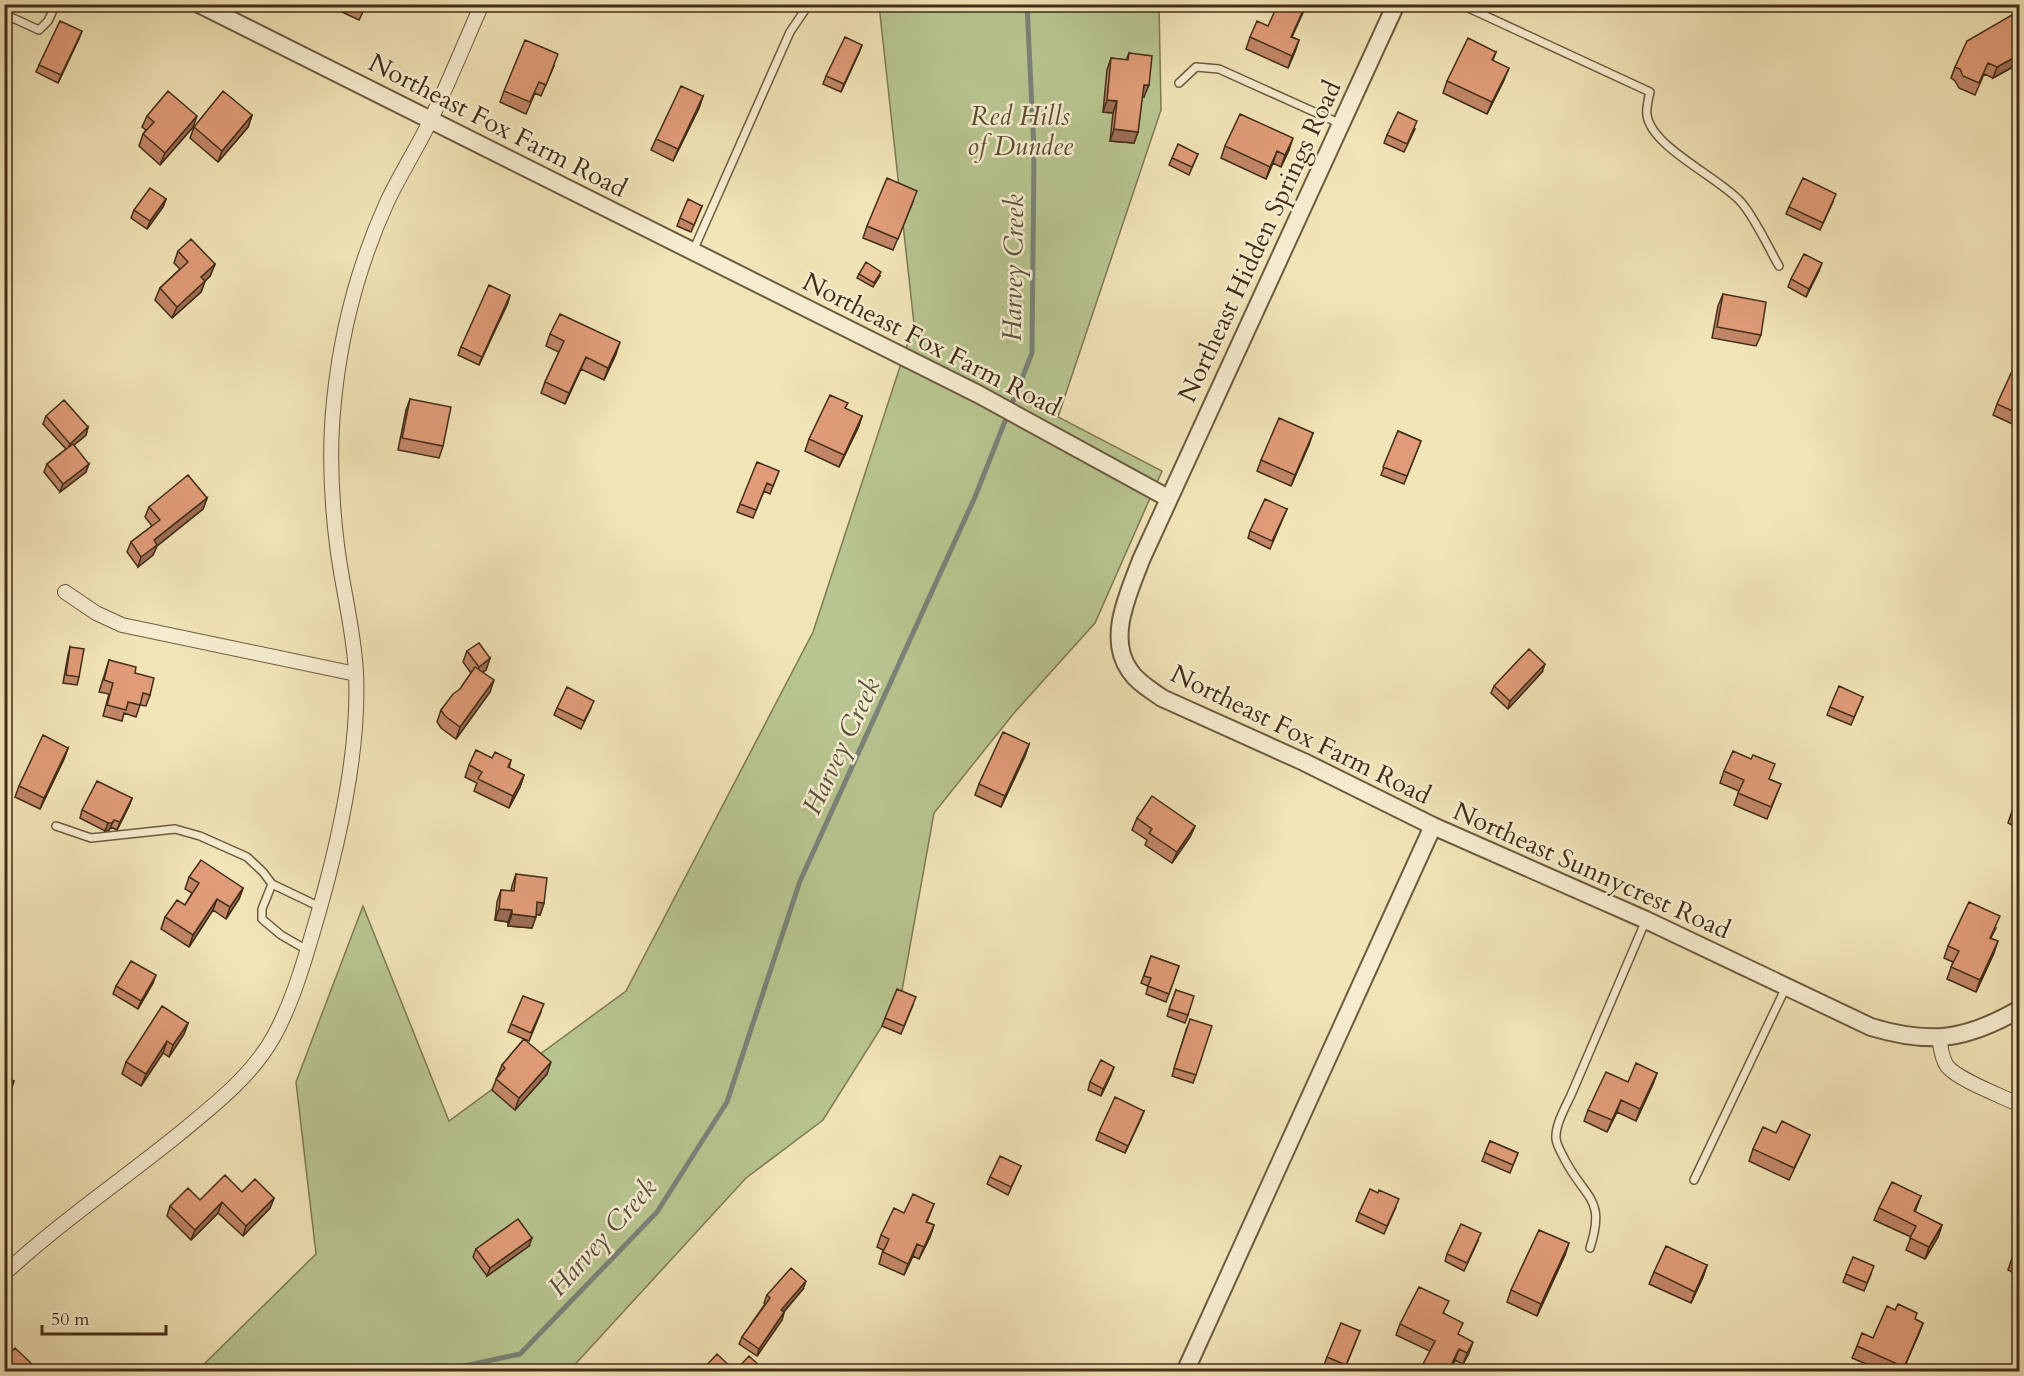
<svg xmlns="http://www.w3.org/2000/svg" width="2024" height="1376" font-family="Cardo,serif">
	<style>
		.green { fill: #b8c590; stroke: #7e7954; stroke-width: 1.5 }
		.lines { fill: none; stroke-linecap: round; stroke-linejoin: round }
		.stream { stroke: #7a8379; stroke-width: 5 }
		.service-casing { stroke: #6e5b40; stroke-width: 10 }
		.minor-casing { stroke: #6e5b40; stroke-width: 16 }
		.tertiary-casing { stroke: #6e5b40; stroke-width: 20 }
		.service { stroke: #f6edd0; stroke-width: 7 }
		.minor { stroke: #f6edd0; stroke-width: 14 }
		.tertiary { stroke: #f6edd0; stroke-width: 16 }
		.wall { fill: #c18667; stroke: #432d18; stroke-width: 1.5 }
		.shaded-wall { fill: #9d6d54; stroke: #432d18; stroke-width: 1.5 }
		.building { fill: #e09c78; stroke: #432d18; stroke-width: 1.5 }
		.labels { text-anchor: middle; stroke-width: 5; stroke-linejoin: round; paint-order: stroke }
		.park-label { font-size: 26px; font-style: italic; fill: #5a4b30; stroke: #f6edd0 }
		.street-label { font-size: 26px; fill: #432d18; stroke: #f6edd0 }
		.water-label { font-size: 27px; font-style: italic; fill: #5a5140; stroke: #f6edd0 }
	</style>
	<rect width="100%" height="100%" fill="#f1e4b7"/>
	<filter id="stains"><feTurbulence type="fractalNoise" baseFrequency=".00333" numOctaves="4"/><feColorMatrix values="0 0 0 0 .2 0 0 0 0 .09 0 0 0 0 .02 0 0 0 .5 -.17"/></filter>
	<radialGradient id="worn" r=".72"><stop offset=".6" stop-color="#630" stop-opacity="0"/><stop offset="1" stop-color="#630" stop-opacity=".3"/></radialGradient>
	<path class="green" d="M879 5H1159L1161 110 1058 417 1162 471 1095 623 1014 713 934 813 901 996 823 1120 746 1178 569 1371 196 1372 316 1254 296 1082 363 906 449 1121 626 991 813 632 914 324Z"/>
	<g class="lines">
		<path class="stream" d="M437 1372 520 1354 657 1212 727 1102 800 881 975 497 1032 353 1034 150 1027 4"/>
		<g class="service-casing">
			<path id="service" d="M1460 4 1650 92C1648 100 1646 108 1647 115 1651 147 1720 178 1741 202 1755 218 1768 247 1779 266
				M4 14 39 30 48 21 56 4
				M1179 83 1196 67 1219 69 1341 124
				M693 251 790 32 809 4
				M56 826 91 838 175 829 200 836 247 857 263 872 272 884 320 907
				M272 884 262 909V919L281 935 307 950
				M1694 1180 1786 987
				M1590 1248C1606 1198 1586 1200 1565 1160 1562 1154 1557 1146 1556 1139 1555 1125 1565 1108 1571 1095L1646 920"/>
		</g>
		<g class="minor-casing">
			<path id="minor" d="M65 592 96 613 122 625 356 674
				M1939 1038C1941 1047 1941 1057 1947 1066 1958 1080 2002 1096 2020 1105
				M4 1274C59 1223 121 1181 179 1134 213 1106 252 1076 274 1036 291 1005 302 969 312 935 336 855 360 757 356 673 354 630 342 587 337 545 331 497 329 449 334 401 341 331 359 263 388 200 402 171 419 145 432 117 450 80 465 42 482 4"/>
		</g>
		<g class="tertiary-casing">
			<path id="tertiary" d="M199 4 978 394 1168 498
				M1396 4 1141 560C1129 593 1106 638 1130 671 1138 683 1151 690 1162 698L1304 762 1433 826 1646 920 1871 1027C1931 1045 1966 1040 2020 1009
				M1185 1372 1433 826"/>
		</g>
		<use href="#service" class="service"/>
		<use href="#minor" class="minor"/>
		<use href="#tertiary" class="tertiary"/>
	</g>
	<path class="wall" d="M345 4H367L359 20 342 12Z
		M2019 13V72L2011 68 1993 78 1984 74 1975 95 1959 88 1955 81 1951 78 1955 67Z
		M82 31 58 83 36 72 39 65Z
		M1250 37H1292L1299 40 1288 68 1246 49Z
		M862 45 841 92 823 84 826 76Z
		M1496 52 1493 60 1504 80 1487 114 1443 93 1447 81Z
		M1129 53 1144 97H1142L1138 132 1134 143 1110 141 1113 113 1103 112 1107 70 1111 58 1126 60Z
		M554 66 541 96 535 93 526 114 500 102 504 91Z
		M703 96 699 108 673 161 651 150 656 139Z
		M252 115 248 127 218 162 190 138 194 127Z
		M147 116 193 127 160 165 139 146 143 134 146 130 142 127Z
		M1415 129 1404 152 1384 143 1387 135Z
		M1225 146 1289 150 1281 167 1273 163 1266 179 1221 158Z
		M1198 154 1189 175 1169 165 1172 158Z
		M166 199 163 207 147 229 131 218 134 210Z
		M913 202 893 250 863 238 867 226Z
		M1833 202 1820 230 1786 214 1789 207Z
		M702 206 691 232 677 226 680 218Z
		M178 251 215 264 210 276 205 281 201 292 172 318 155 300 160 288 180 269 174 263Z
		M1819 271 1806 297 1788 287 1791 279Z
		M859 274 880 276 873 287 857 278Z
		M1723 294 1761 335 1756 346 1712 338 1718 306Z
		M510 295 479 365 458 355 461 347Z
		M550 334 616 354 604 380 581 369 565 404 541 393 545 382 559 352 546 346Z
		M2019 372V427L1993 415 1997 404Z
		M410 399 443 446 439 458 398 450 406 410Z
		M46 416 88 427 86 435 74 445 86 472 60 492 44 472 47 464 66 449 43 424Z
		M862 416 858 428 839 467 805 451 809 439Z
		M1398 431 1421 441 1404 484 1381 475Z
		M1313 433 1291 486 1257 471 1261 460Z
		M779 471 770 494 764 491 753 518 737 512 740 504Z
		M207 498 203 509 157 546 153 555 138 567 127 552 131 542 152 526 145 517 149 507Z
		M1287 509 1270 549 1248 538 1250 531Z
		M70 647 79 677 77 685 63 683 68 655Z
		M467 651 490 658 486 670 483 672 490 692 456 739 441 728 437 722 441 710 460 689 471 673 463 662Z
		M109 660 135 673 150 695 146 706 140 705 136 717 124 713 122 721 103 716 109 694 99 692Z
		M1542 672 1508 709 1491 693 1494 686Z
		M1863 697 1851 725 1827 715 1830 707Z
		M557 708H591L581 729 554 715Z
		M1029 744 1025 756 1001 807 975 795 979 784Z
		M68 748 64 759 40 809 15 797 19 786Z
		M492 758 511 760 509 768 524 775 520 787 509 808 474 791 477 783 465 777 469 765Z
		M1724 771 1769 779 1781 784 1767 819 1734 805 1739 791 1720 783Z
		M132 798 129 806 117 830 111 827 109 830 105 831 80 818 82 810Z
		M2019 798V829L2008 823 2012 811Z
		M1137 818 1195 826 1190 837 1172 863 1145 845 1147 840 1132 830Z
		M516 874 544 903 540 915 536 914 532 928 508 926V922L495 920 497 902 501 890 511 891 512 886Z
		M189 877 243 888 239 899 226 919 213 910 189 947 161 929 165 917 185 905 192 893 185 889Z
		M1996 928 1991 938 1994 953 1976 992 1947 979 1953 962 1944 958 1948 946Z
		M1151 956 1179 966 1166 1002 1146 994 1148 986 1141 983Z
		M153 983 138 1009 113 994 116 986Z
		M1176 990 1188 1015 1185 1023 1167 1016Z
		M913 1005 901 1034 882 1026 885 1018Z
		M541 1012 529 1041 524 1039 547 1074 515 1110 492 1090 502 1065 524 1039 508 1032 511 1024Z
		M188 1023 184 1034 169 1057 163 1053 141 1086 122 1074 126 1062Z
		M1187 1027 1196 1075 1193 1083 1172 1076Z
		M1657 1073 1653 1084 1636 1121 1617 1112 1607 1132 1584 1121 1588 1110 1628 1082Z
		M1111 1075 1101 1096 1088 1090 1090 1082Z
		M1144 1111 1125 1153 1096 1140 1099 1132Z
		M1776 1133 1810 1135 1805 1146 1789 1180 1749 1161 1753 1149Z
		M1490 1141 1518 1153 1510 1173 1482 1161Z
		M1021 1166 1008 1195 987 1184 990 1177Z
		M242 1192 274 1198 270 1208 243 1236 218 1213 191 1240 167 1216 170 1206Z
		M1378 1193 1396 1207 1384 1234 1356 1221 1359 1213Z
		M1921 1196 1915 1212 1942 1225 1938 1237 1925 1259 1906 1250 1911 1237 1874 1220 1879 1208Z
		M934 1204 927 1222 934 1225 930 1237 919 1259 913 1256 904 1275 879 1264 883 1250 877 1247 881 1235 904 1213Z
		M1478 1241 1464 1271 1445 1261 1447 1254Z
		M2019 1243V1276L2008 1270 2012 1258Z
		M529 1246 487 1276 473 1257 476 1249Z
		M1565 1255 1537 1316 1507 1302 1511 1290Z
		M1707 1265 1703 1277 1691 1303 1649 1284 1654 1272Z
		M1846 1274H1871L1864 1291 1843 1282Z
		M803 1289 784 1312 782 1320 757 1356 739 1344 742 1337 765 1304 764 1303 767 1295Z
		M1444 1313 1459 1335 1469 1353 1463 1364 1455 1360 1450 1371H1420L1430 1351 1396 1335 1400 1324Z
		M1915 1319 1923 1323 1903 1371H1883L1852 1358 1857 1346Z
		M1360 1331 1344 1371H1340L1324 1365 1327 1357Z"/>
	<path class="shaded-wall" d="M1306 4H1307L1287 48 1291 37Z
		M82 31 79 39 58 83 61 75Z
		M1299 40 1295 52 1288 68 1292 56Z
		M862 45 859 53 841 92 844 84Z
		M2015 57 2011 68 1993 78 1997 67Z
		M1509 68 1504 80 1487 114 1492 102Z
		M1144 85H1149L1144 97 1139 96Z
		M703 96 699 108 673 161 678 149Z
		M1107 100 1117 101 1113 113 1103 112Z
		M252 115 248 127 218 162 222 151Z
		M197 116 193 127 160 165 165 153Z
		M1114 129 1138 132 1134 143 1110 141Z
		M1293 138 1289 150 1281 167 1285 155Z
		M1277 151 1273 163 1266 179 1270 167Z
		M166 199 163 207 147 229 150 221Z
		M1822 263 1819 271 1806 297 1809 289Z
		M215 264 210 276 205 281 201 292 172 318 177 307 201 277Z
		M510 295 508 303 479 365 482 357Z
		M620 342 616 354 604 380 608 368Z
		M586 357 581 369 565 404 569 393Z
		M862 416 858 428 839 467 844 455Z
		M88 427 86 435 67 451 70 444Z
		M1313 433 1309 445 1291 486 1295 475Z
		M89 464 86 472 60 492 63 484Z
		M207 498 203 509 157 546 153 555 138 567 141 557 154 540Z
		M490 658 486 670 474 678 479 667Z
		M1545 664 1542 672 1508 709 1510 701Z
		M494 680 490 692 456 739 460 727Z
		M1029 744 1025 756 1001 807 1005 796Z
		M68 748 64 759 40 809 44 798Z
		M524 775 520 787 509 808 513 796Z
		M132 798 129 806 117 830 120 822Z
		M114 820 109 830 105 831 108 823Z
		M1195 826 1190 837 1172 863 1177 852Z
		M243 888 239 899 226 919 230 907Z
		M217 899 213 910 189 947 193 935Z
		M537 902 544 903 540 915 533 914Z
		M499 909 512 910 508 922 495 920Z
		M512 914 536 917 532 928 508 926Z
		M1998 941 1994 953 1976 992 1980 980Z
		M156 975 153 983 138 1009 141 1001Z
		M188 1023 184 1034 169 1057 173 1045Z
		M167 1041 163 1053 141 1086 146 1074Z
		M551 1062 547 1074 515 1110 519 1098Z
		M1114 1067 1111 1075 1101 1096 1103 1089Z
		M1657 1073 1653 1084 1636 1121 1640 1109Z
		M14 1081 10 1093 4 1105V1102Z
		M1621 1100 1617 1112 1607 1132 1612 1120Z
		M1144 1111 1141 1119 1125 1153 1128 1146Z
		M274 1198 270 1208 243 1236 246 1226Z
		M222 1202 218 1213 191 1240 195 1230Z
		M934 1225 930 1237 919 1259 924 1247Z
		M1942 1225 1938 1237 1925 1259 1929 1247Z
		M532 1238 529 1246 487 1276 490 1268Z
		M1569 1243 1565 1255 1537 1316 1541 1304Z
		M917 1244 913 1256 904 1275 908 1264Z
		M1707 1265 1703 1277 1691 1303 1695 1292Z
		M806 1281 803 1289 778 1318 781 1310Z
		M784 1312 782 1320 757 1356 759 1349Z
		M1923 1323 1919 1334 1902 1371Z
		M1473 1342 1469 1353 1463 1364 1467 1353Z
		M1459 1349 1455 1360 1450 1371H1448Z
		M31 1363 29 1371H24Z"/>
	<path class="building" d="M346 4H366L362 12Z
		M1278 4H1306L1291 37 1299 40 1292 56 1250 37 1257 21 1268 26Z
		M2017 12 2019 13V59L2015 57 1997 67 1988 63 1979 83 1963 76 1960 69 1955 67 1967 41Z
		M60 21 82 31 61 75 39 65Z
		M845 37 862 45 844 84 826 76Z
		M1468 38 1496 52 1492 60 1509 68 1492 102 1447 81Z
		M525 40 558 54 546 85 539 82 530 102 504 91Z
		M1129 53 1152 56 1149 85H1144L1138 132 1114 129 1117 101 1107 100 1111 58 1128 60Z
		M681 86 703 96 678 149 656 139Z
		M168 91 197 116 165 153 143 134 154 122 147 116Z
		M223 91 252 115 222 151 194 127Z
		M1398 112 1417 121 1407 144 1387 135Z
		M1240 114 1293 138 1285 155 1277 151 1270 167 1225 146Z
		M1178 144 1198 154 1192 167 1172 158Z
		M887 178 917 191 898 239 867 226Z
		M1803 178 1836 194 1823 223 1789 207Z
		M150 188 166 199 150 221 134 210Z
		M688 199 702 206 694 225 680 218Z
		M191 239 215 264 201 277 205 281 177 307 160 288 188 262 178 251Z
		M1804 254 1822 263 1809 289 1791 279Z
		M866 262 881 272 874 283 859 274Z
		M489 285 510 295 482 357 461 347Z
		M1723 294 1766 302 1761 335 1717 327Z
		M560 314 620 342 608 368 586 357 569 393 545 382 564 341 550 334Z
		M2013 369 2019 372V414L1997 404Z
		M830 395 848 403 845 408 862 416 844 455 809 439Z
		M410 399 451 407 443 446 402 438Z
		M64 400 88 427 70 444 46 416Z
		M1279 418 1313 433 1295 475 1261 460Z
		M1398 431 1421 441 1407 476 1383 467Z
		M73 444 89 464 63 484 47 464Z
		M757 462 779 471 773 486 767 483 756 510 740 504Z
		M188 475 207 498 154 540 157 545 141 557 131 542 160 520 149 507Z
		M1265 499 1287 509 1272 541 1250 531Z
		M479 643 490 658 479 667 467 651Z
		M70 647 84 649 79 677 66 675Z
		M1529 649 1545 664 1510 701 1494 686Z
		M109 660 136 667 135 673 154 678 150 695 143 693 140 705 128 702 126 710 107 705 113 683 104 680Z
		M475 667 494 680 460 727 445 716 441 710 453 694 460 689Z
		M1839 686 1863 697 1854 717 1830 707Z
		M567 687 594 701 584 721 557 708Z
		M1003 732 1029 744 1005 796 979 784Z
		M43 735 68 748 44 798 19 786Z
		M476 750 492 758 495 752 511 760 508 767 524 775 513 796 478 779 482 772 469 765Z
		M1733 751 1751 759 1753 755 1775 764 1769 779 1781 784 1771 807 1738 793 1744 780 1724 771Z
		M97 781 132 798 120 822 114 820 112 823H108L82 810Z
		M1152 796 1195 826 1177 852 1149 833 1152 829 1137 818Z
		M2019 798V815L2012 811Z
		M201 860 243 888 230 907 217 899 193 935 165 917 177 900 185 905 199 883 189 877Z
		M516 874 547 878 544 903 537 902 536 917 512 914V910L499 909 501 890 514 891Z
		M1969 902 2000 916 1990 938 1998 941 1980 980 1951 967 1959 951 1948 946Z
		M1151 956 1179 966 1169 994 1148 986 1151 978 1144 976Z
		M131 961 156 975 141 1001 116 986Z
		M897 989 916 997 904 1026 885 1018Z
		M1176 990 1194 996 1188 1015 1169 1009Z
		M523 996 544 1004 531 1033 511 1024Z
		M162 1006 188 1023 173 1045 167 1041 146 1074 126 1062Z
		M1190 1019 1212 1026 1196 1075 1174 1068Z
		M524 1039 551 1062 519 1098 496 1079 505 1068 502 1065Z
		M1101 1060 1114 1067 1103 1089 1090 1082Z
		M1636 1063 1657 1073 1640 1109 1621 1100 1612 1120 1588 1110 1606 1072 1628 1082Z
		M4 1077 14 1081 4 1102Z
		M1115 1097 1144 1111 1128 1146 1099 1132Z
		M1782 1121 1810 1135 1794 1168 1753 1149 1763 1127 1776 1133Z
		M1490 1141 1518 1153 1513 1165 1485 1153Z
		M1000 1156 1021 1166 1011 1187 990 1177Z
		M225 1175 242 1192 255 1179 274 1198 246 1226 222 1202 195 1230 170 1206 188 1188 200 1200Z
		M1892 1182 1921 1196 1914 1211 1942 1225 1929 1247 1910 1238 1916 1226 1879 1208Z
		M1370 1189 1378 1193 1379 1190 1399 1199 1387 1226 1359 1213Z
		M913 1194 934 1204 926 1222 934 1225 924 1247 917 1244 908 1264 883 1252 889 1239 881 1235 894 1208 904 1213Z
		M518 1219 532 1238 490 1268 476 1249Z
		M1461 1224 1481 1233 1467 1263 1447 1254Z
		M1539 1230 1569 1243 1541 1304 1511 1290Z
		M2019 1243V1262L2012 1258Z
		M1666 1246 1707 1265 1695 1292 1654 1272Z
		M1853 1257 1874 1266 1867 1283 1846 1274Z
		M791 1268 806 1281 781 1310 784 1312 759 1349 742 1337 770 1298 767 1295Z
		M1419 1287 1449 1301 1443 1313 1463 1323 1458 1334 1473 1342 1467 1353 1459 1349 1448 1371H1429L1421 1368 1435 1341 1400 1324Z
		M1898 1304 1917 1313 1915 1319 1923 1323 1904 1367 1857 1346 1862 1333 1873 1338 1887 1306 1895 1310Z
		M1341 1323 1360 1331 1346 1365 1327 1357Z
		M15 1348 31 1363 25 1371H4V1360Z
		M717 1354 735 1371 749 1356 765 1371H701Z"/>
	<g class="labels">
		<g class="park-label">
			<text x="1020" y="125">Red Hills<tspan x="1020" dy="30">of Dundee</tspan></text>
		</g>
		<g class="street-label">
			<text transform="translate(498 125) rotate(27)" y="9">Northeast Fox Farm Road</text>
			<text transform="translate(1259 241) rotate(-65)" y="9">Northeast Hidden Springs Road</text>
			<text transform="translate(932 344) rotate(27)" y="9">Northeast Fox Farm Road</text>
			<text transform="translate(1301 734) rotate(26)" y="9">Northeast Fox Farm Road</text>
			<text transform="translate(1592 870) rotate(24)" y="9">Northeast Sunnycrest Road</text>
		</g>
		<g class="water-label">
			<text transform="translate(1013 268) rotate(-89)" y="9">Harvey Creek</text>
			<text transform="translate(841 746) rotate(-65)" y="9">Harvey Creek</text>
			<text transform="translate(602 1237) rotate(-48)" y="9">Harvey Creek</text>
		</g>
	</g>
	<rect width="2024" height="1376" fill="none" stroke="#f1e4b7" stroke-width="24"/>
	<rect x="6" y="6" width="2012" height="1364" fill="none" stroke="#432d18" stroke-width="3"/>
	<rect x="12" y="12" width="2000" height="1352" fill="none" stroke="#432d18" stroke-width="1.5"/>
	<path d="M42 1325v9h124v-9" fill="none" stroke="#432d18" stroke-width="3"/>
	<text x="51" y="1325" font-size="18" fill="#432d18" stroke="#f6edd0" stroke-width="4.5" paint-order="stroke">50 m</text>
	<rect width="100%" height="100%" filter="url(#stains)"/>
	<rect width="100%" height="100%" fill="url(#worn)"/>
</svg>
